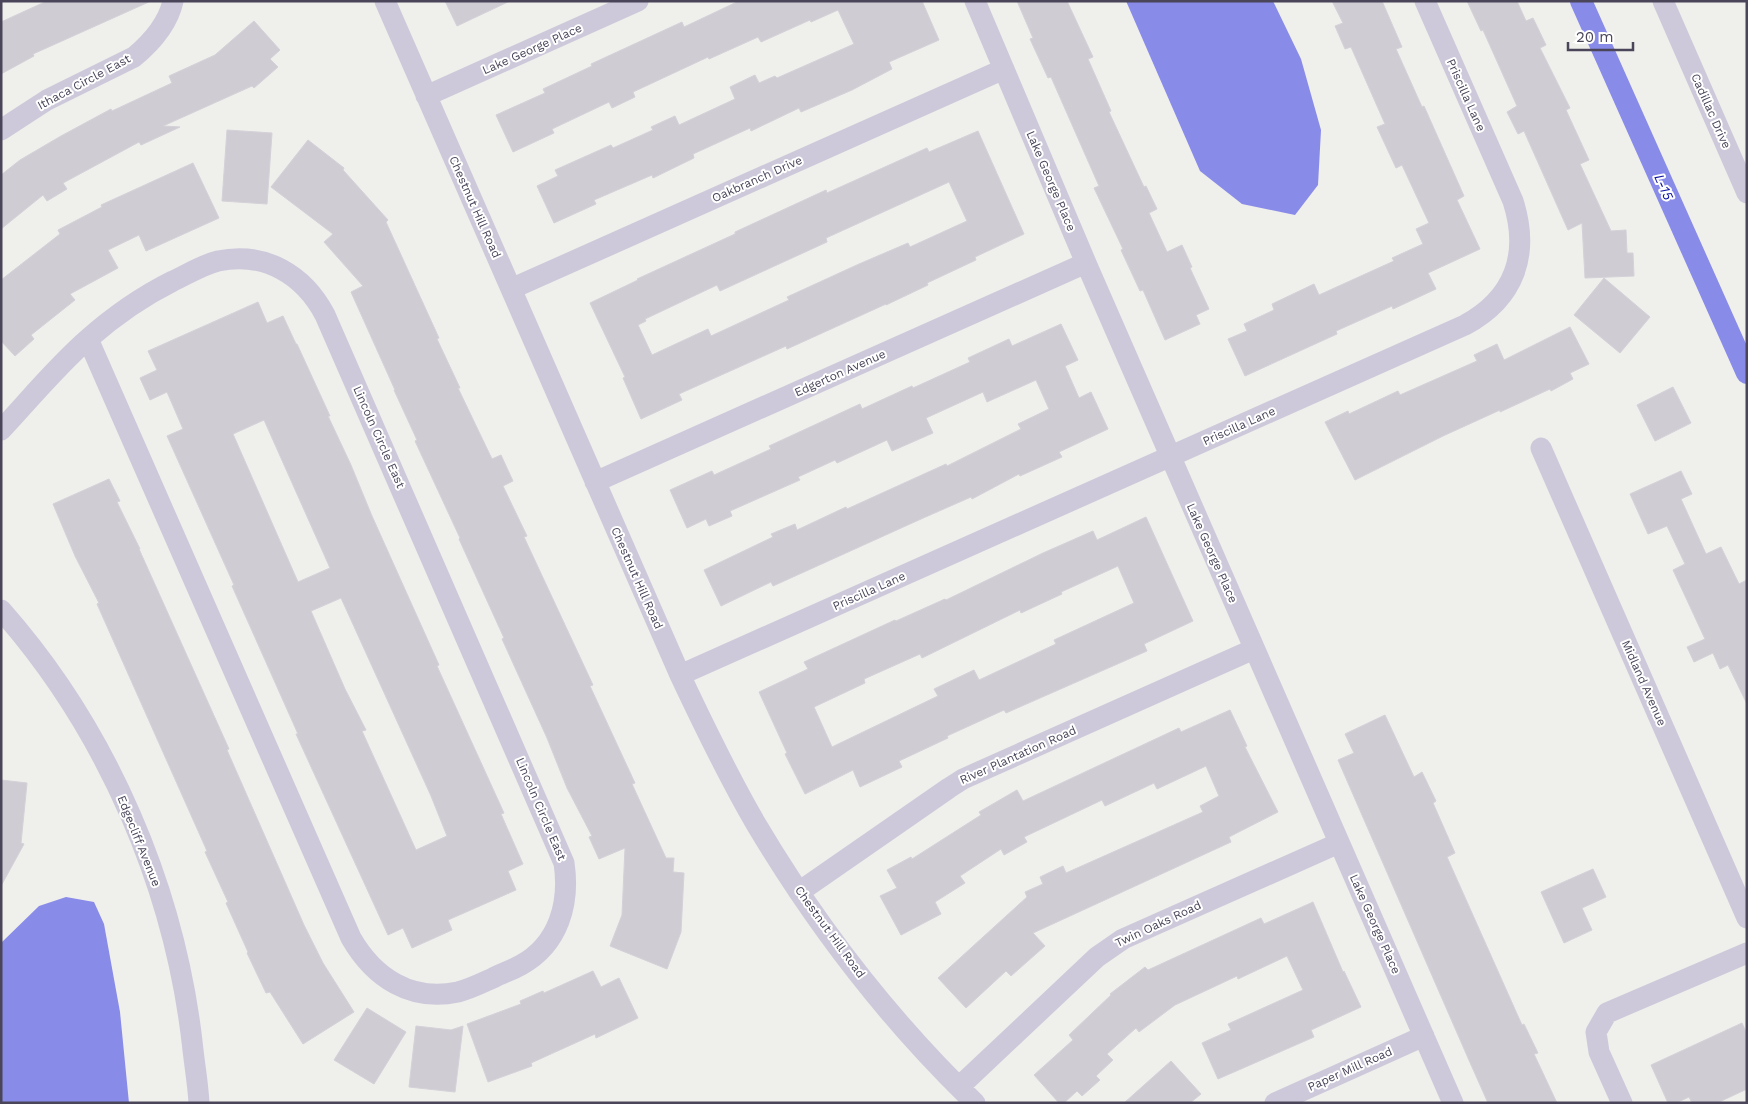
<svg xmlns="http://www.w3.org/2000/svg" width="1748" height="1104" font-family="'Work Sans',sans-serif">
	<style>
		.water { fill: #898be9 }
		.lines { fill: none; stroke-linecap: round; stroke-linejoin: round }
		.canal { stroke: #898be9; stroke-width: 22 }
		.building { fill: #d0ccd3; stroke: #d4d1d8; fill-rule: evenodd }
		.minor { stroke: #cdc9da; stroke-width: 21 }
		.labels { text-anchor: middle; stroke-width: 4; stroke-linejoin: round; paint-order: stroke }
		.street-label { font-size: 12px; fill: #4a4559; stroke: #fff }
		.water-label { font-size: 14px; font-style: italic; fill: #1013a2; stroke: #fff }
	</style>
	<rect width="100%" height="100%" fill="#efefec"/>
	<path class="water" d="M1126 1H1273L1301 59 1321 130 1318 185 1295 215 1242 204 1200 171Z
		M66 897 94 902 104 924 120 1012 129 1103H1V943L39 906Z"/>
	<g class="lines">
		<path class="canal" d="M1581 1 1747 373"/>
	</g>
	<path class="building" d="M47 1H151L33 54 34 56 1 74V22Z
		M445 1H510L457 26Z
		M739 1H922L939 40 889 62 892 69 852 90 801 112 799 108 751 131 750 128 693 154 694 158 653 178 652 175 594 200 596 204 554 223 537 186 558 176 555 170 611 145 613 148 653 130 651 127 675 116 679 125 735 99 730 87 755 75 759 83 775 76 777 78 854 44 838 10 811 22 810 20 761 42 758 37 709 59 708 57 633 92 635 97 612 108 609 102 552 129 554 133 513 152 496 115 545 93 543 89 592 66 591 64 682 22 684 27Z
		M1017 1H1067L1093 57 1088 59 1111 111 1109 112 1144 187 1146 186 1157 209 1149 213 1167 252 1182 245 1192 267 1190 268 1209 309 1196 315 1200 324 1165 340 1143 290 1140 291 1121 250 1123 249 1094 188 1099 186 1051 77 1048 78 1030 39 1033 38Z
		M1332 1H1382L1402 47 1396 49 1422 107 1424 106 1464 196 1457 200 1480 249 1428 273 1436 289 1393 309 1392 306 1336 331 1337 334 1245 376 1228 339 1247 331 1244 324 1274 310 1272 304 1314 284 1319 295 1394 261 1392 258 1423 244 1416 229 1429 223 1402 165 1396 168 1377 127 1385 124 1351 47 1345 49 1335 26 1343 23Z
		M1467 1H1517L1526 21 1533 18 1546 45 1540 48 1570 108 1566 110 1589 160 1580 164 1611 231 1626 230 1627 253H1633L1634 276 1585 278 1582 223 1568 230 1524 131 1518 134 1507 112 1517 106 1483 30 1481 31Z
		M254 21 280 50 270 59 278 67 254 88 252 86 163 126 180 127 141 145 139 142 63 183 67 189 47 201 43 195 1 229V175L20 160 61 136 111 109 112 111 172 83 169 76 215 55Z
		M227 130 272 133 267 204 222 201Z
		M978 131 1024 234 975 257 976 260 927 283 928 285 886 305V304L787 349 786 346 679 394 682 400 641 419 623 378 625 377 590 303 638 280 637 279 735 234V232L826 190 827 193 927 148 929 152ZM949 182 967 221 910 247 908 243 859 264 787 297 789 300 711 336 708 329 652 355 638 325 646 321 645 319 717 285 720 291 827 242 826 238Z
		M308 140 344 168 343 170 388 220 386 222 439 338 437 339 460 388H458L492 459 501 455 513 481 503 486 527 536 524 537 593 685 590 686 635 783 632 784 666 858H674L673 872 684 873 681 932 667 969 610 946 622 915 625 848 599 859 589 837 592 836 567 788 547 738 502 639 504 638 459 539 460 538 415 441 417 440 394 390H395L351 292 363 286 324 242 333 234 271 187Z
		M193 163 219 218 146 251 139 235 108 250 118 268 70 294 75 300 31 335 34 339 15 356 1 341V280L60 234 58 230 102 207 101 205Z
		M1604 278 1650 317 1620 353 1574 315Z
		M258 302 267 323 283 316 296 344H297L330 416H328L351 465 372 516 439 665 437 666 504 813 501 814 523 864 508 871 516 890 448 920 452 930 412 948 403 928 388 935 296 734H298L232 586 234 585 167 436 183 429 167 392 150 400 140 378 157 370 148 351ZM264 420 330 568 298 582 233 434ZM341 598 431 796 447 836 416 850 362 731 366 730 345 689 311 611Z
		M1061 324 1078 360 1065 366 1079 398 1091 392 1108 429 1059 452 1062 457 1020 476 1019 474 972 499 971 497 921 519 773 586 771 582 721 606 704 570 773 537 771 534 795 524 797 530 846 507 847 509 946 464 947 466 1021 429 1018 424 1049 409 1036 380 987 402 983 392 926 418 933 433 892 451 887 440 837 463 835 460 798 477 800 480 730 511 732 516 709 526 706 519 687 528 670 490 712 471 714 475 771 449 769 446 860 404 862 409 912 386 913 388 970 362 968 358 1009 339 1012 346Z
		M1570 327 1589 364 1570 373 1573 379 1551 391 1550 389 1500 412V410L1443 436 1355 480 1325 422 1348 411 1349 414 1398 391 1400 395 1477 361 1474 355 1497 344 1504 360Z
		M1673 387 1691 423 1655 441 1637 405Z
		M1681 471 1692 494 1681 499 1706 554 1721 547 1739 584 1747 580V704L1728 665 1720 669 1713 653 1694 662 1687 647 1705 639 1673 570 1685 564 1667 526 1648 534 1630 494Z
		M109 479 120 501 117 502 140 549H139L229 749 227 750 304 925 323 963 354 1012 303 1044 270 992 266 993 247 953 248 952 226 903 228 902 205 852 207 851 97 604 99 603 75 556 53 504Z
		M1146 517 1193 621 1144 644 1147 651 1006 713 1004 710 947 736 948 738 899 761 902 767 860 787 853 770 805 794 785 754 787 753 759 692 808 669 804 662 895 620 896 621 945 599 946 600 1043 553 1093 531 1097 540ZM1118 566 1134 603 1054 640 1056 644 979 680 974 670 934 689 938 696 832 747 814 707 865 683 864 679 920 654 922 658 1020 610 1021 613 1062 594 1061 592Z
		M1230 710 1247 746 1245 747 1278 812 1229 837 1231 842 1033 933 1045 946 1011 976 1006 971 966 1008 938 978 1027 897 1025 892 1043 884 1040 877 1063 866 1066 873 1203 812 1200 806 1219 796 1206 766 1157 789 1154 783 1105 806 1102 800 1024 837 1027 842 1004 855 1001 849 960 876 965 883 935 902 941 914 901 935 880 896 897 888 887 870 911 857 912 859 981 815 979 812 1017 790 1023 801 1179 728 1181 732Z
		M1385 715 1414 777 1422 772 1436 801 1433 803 1455 853 1447 857 1522 1025 1524 1024 1538 1053 1534 1054 1557 1103H1488L1468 1058 1338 760 1354 753 1345 734Z
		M1 780 27 783 21 843 24 844 1 886Z
		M1593 869 1606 897 1582 908 1592 930 1564 943 1541 892Z
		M1313 902 1343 972 1344 971 1361 1007 1311 1030 1314 1037 1218 1079 1202 1043 1231 1030 1228 1024 1303 990 1287 956 1238 979 1237 976 1175 1005 1139 1032 1136 1028 1107 1054 1113 1060 1096 1076 1100 1080 1082 1096 1077 1091 1064 1103H1059L1034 1075 1073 1040 1069 1035 1111 995 1110 994 1145 967 1148 970 1261 918 1264 924Z
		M593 971 601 987 619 978 638 1018 596 1038 595 1034 531 1063 532 1066 488 1082 467 1024 521 1004 520 1001 543 991 544 993Z
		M367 1008 406 1032 374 1084 334 1060Z
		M1742 1023 1747 1034V1089L1717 1103H1692L1689 1097 1676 1103H1668L1651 1065Z
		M416 1026 451 1030 463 1026 455 1092 409 1087Z
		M1171 1061 1201 1094 1190 1103H1124Z"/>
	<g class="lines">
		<path class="minor" d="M385 1 680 675C704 726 728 776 756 824 816 925 890 1021 975 1103
			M975 1 1086 263 1453 1103
			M1663 1 1747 193
			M426 96 638 1
			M1 130 47 100 134 57C152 42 168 24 173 1
			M511 289 1004 69
			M1 430C30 399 57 366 88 339 114 316 143 296 173 281 188 274 202 265 218 261 265 251 304 275 325 315L564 863C570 903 559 944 521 965 512 970 503 973 493 978 482 983 470 989 458 992 411 1002 374 978 351 938L88 339
			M1541 448 1747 918
			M595 482 1086 263
			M1 610C108 731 176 890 193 1050 195 1068 198 1085 199 1103
			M680 675 1465 325C1515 298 1530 254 1513 201L1425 1
			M799 892 949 788 963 779 1254 649
			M959 1087 1097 957 1123 939 1339 843
			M1275 1103 1424 1036
			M1622 1103 1599 1052 1596 1032 1607 1013 1747 953"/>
	</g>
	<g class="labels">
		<g class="street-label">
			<text transform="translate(532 49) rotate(-24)" y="4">Lake George Place</text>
			<text transform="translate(84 82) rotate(-28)" y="4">Ithaca Circle East</text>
			<text transform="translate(1466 95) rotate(66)" y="4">Priscilla Lane</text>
			<text transform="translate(1711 111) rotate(66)" y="4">Cadillac Drive</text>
			<text transform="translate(757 179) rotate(-24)" y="4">Oakbranch Drive</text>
			<text transform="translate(1051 181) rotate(67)" y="4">Lake George Place</text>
			<text transform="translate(475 207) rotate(66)" y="4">Chestnut Hill Road</text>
			<text transform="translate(840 373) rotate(-24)" y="4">Edgerton Avenue</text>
			<text transform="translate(1239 426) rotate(-24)" y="4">Priscilla Lane</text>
			<text transform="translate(379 437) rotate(66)" y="4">Lincoln Circle East</text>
			<text transform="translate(1212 553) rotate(66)" y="4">Lake George Place</text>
			<text transform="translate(637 578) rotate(66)" y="4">Chestnut Hill Road</text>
			<text transform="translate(869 591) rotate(-24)" y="4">Priscilla Lane</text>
			<text transform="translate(1644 683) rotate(66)" y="4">Midland Avenue</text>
			<text transform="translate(1018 755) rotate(-24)" y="4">River Plantation Road</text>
			<text transform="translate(541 809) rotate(67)" y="4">Lincoln Circle East</text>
			<text transform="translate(139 841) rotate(68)" y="4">Edgecliff Avenue</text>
			<text transform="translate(1158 924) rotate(-25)" y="4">Twin Oaks Road</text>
			<text transform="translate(1375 924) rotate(66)" y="4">Lake George Place</text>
			<text transform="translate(830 932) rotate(54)" y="4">Chestnut Hill Road</text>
			<text transform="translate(1350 1069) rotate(-24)" y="4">Paper Mill Road</text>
		</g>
		<g class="water-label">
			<text transform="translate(1664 187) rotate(66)" y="5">L-15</text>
		</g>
	</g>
	<rect width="1748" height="1104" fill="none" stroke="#4a4559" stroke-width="5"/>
	<path d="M1568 42v8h65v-8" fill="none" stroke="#4a4559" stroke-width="2.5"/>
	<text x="1576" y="42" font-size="15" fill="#4a4559" stroke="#ffffff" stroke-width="4" paint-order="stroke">20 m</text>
</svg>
